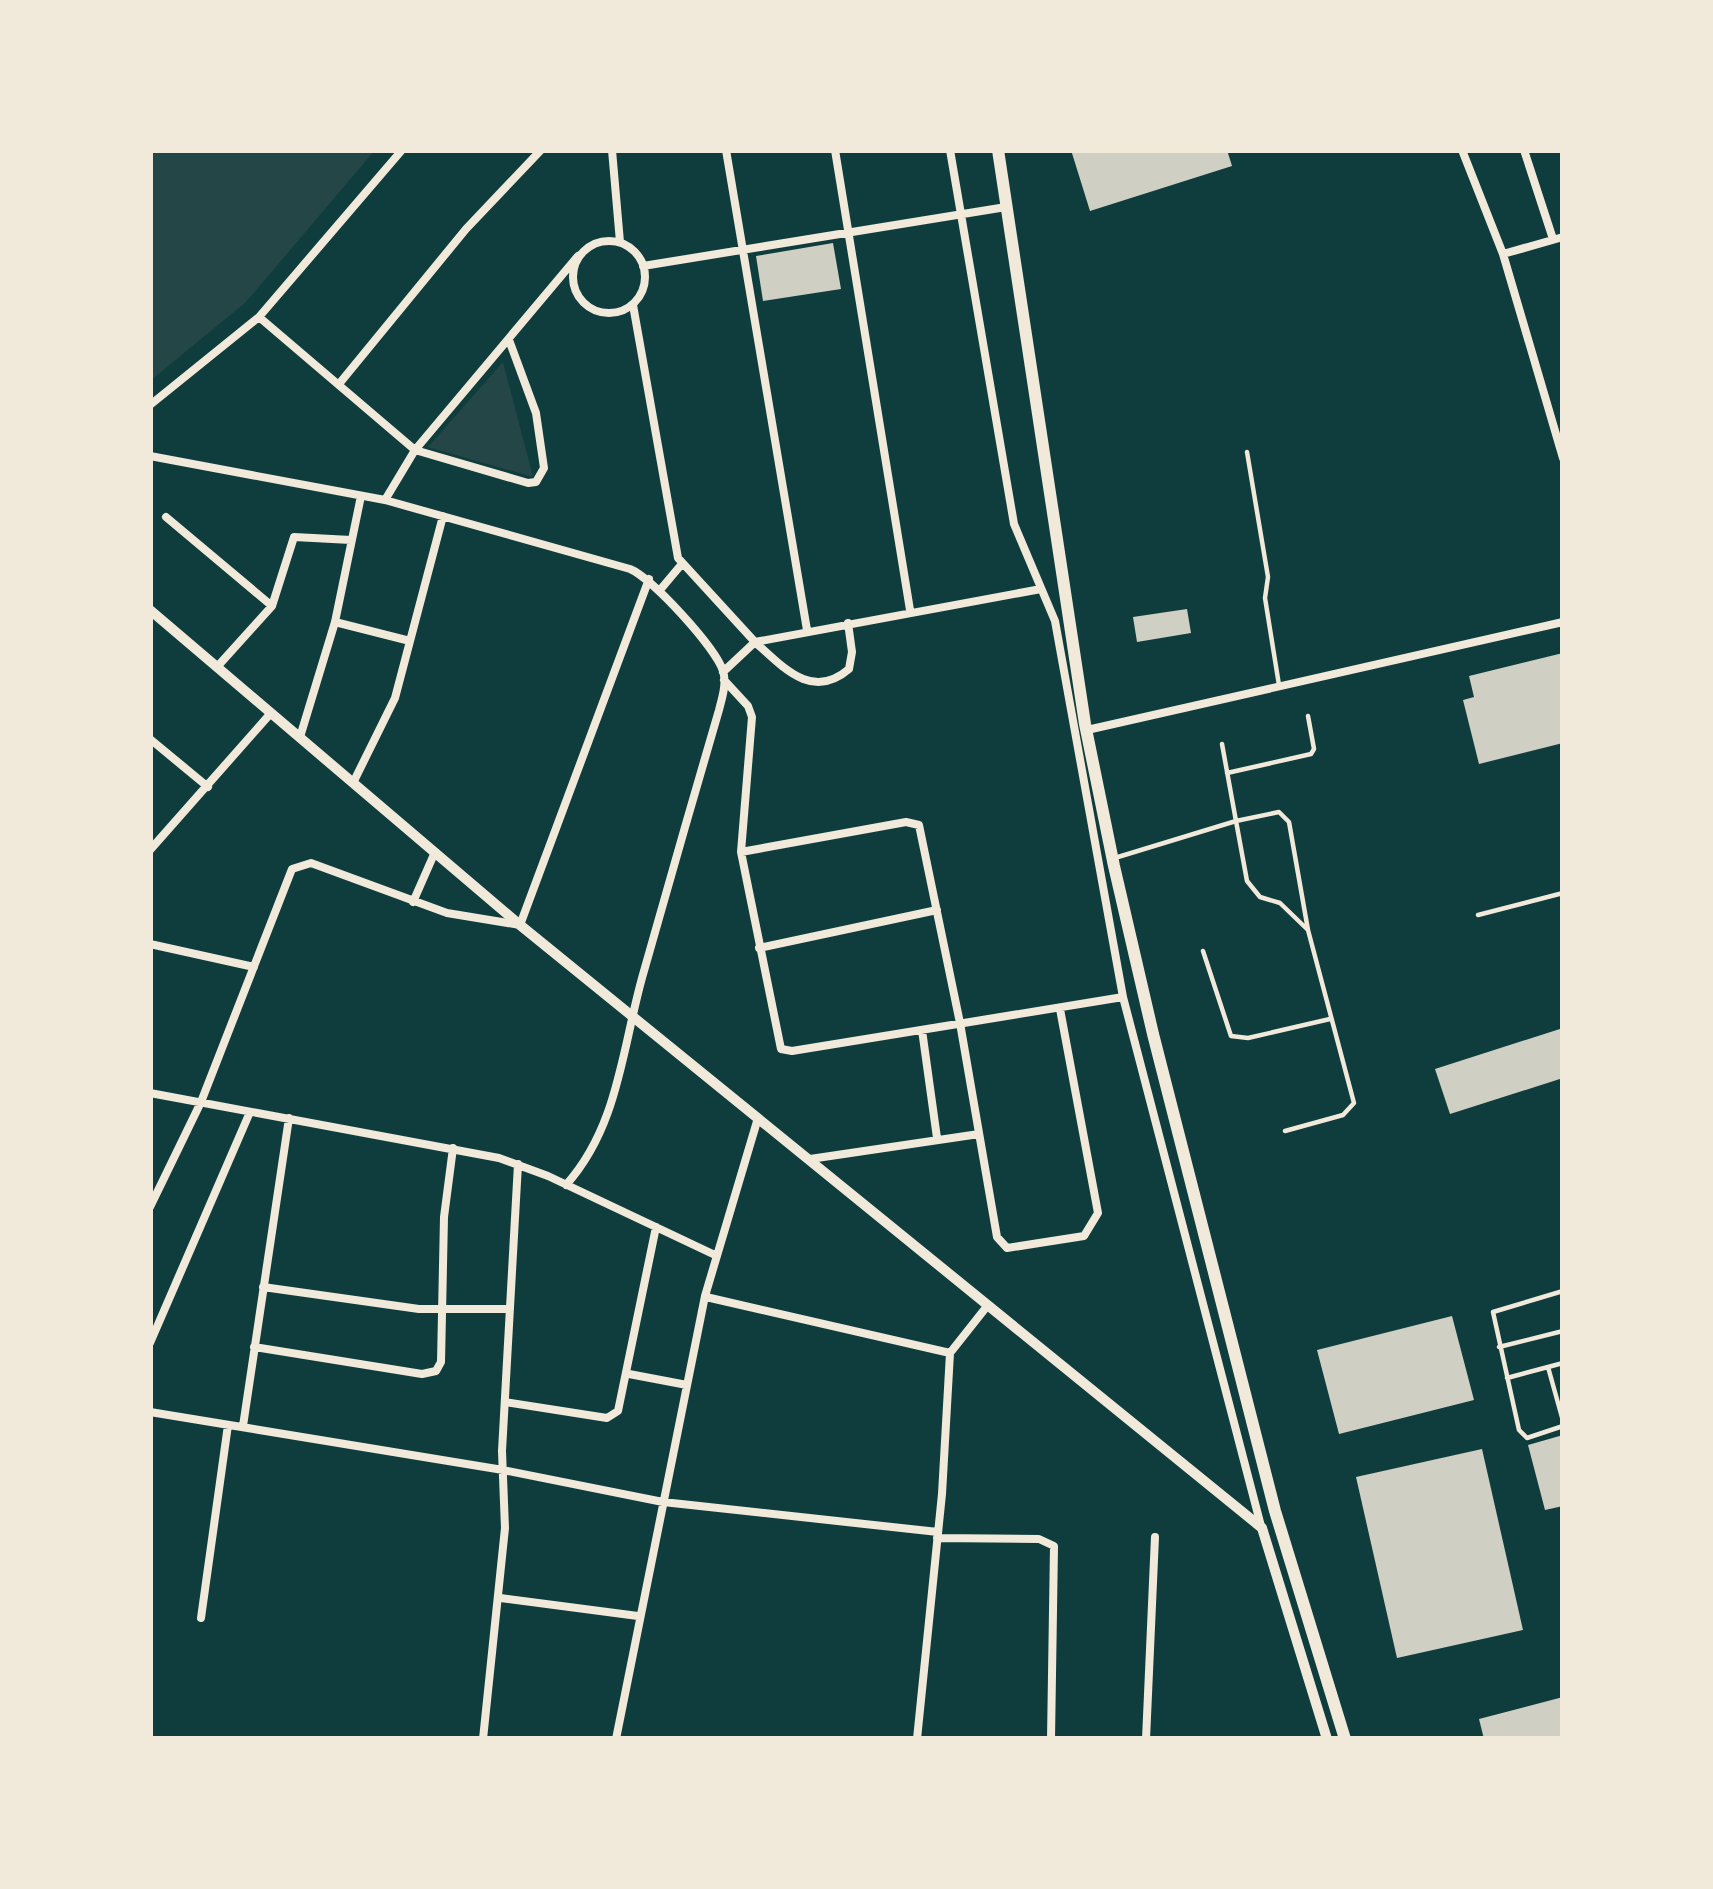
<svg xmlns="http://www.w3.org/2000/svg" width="1713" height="1889" font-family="Rubik,sans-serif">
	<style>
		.green { fill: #244646 }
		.building { fill: #cfcfc3 }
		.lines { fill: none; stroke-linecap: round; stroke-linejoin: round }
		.service { stroke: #f1e9da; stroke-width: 4.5 }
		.minor { stroke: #f1e9da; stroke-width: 8 }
		.tertiary { stroke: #f1e9da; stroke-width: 10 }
		.secondary { stroke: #f1e9da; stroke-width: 12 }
	</style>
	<rect width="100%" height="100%" fill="#0f3d3e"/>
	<path class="green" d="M150 150H375L246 302 150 381Z
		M503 362 533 477 428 447Z"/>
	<path class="building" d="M1071 150H1227L1232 166 1090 211Z
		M833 243 841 289 763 301 756 256Z
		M1187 609 1191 633 1137 642 1133 617Z
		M1563 653V743L1479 764 1463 700 1474 697 1469 676Z
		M1563 1028V1078L1450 1114 1435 1069Z
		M1452 1316 1474 1400 1339 1434 1317 1350Z
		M1563 1435V1506L1545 1510 1528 1445Z
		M1482 1449 1523 1630 1397 1658 1356 1477Z
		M1563 1697V1739H1484L1479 1719Z"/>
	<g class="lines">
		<path class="service" d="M1247 452 1268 577 1265 598 1279 685
			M1222 744 1236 821 1279 812 1289 822 1308 930
			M1227 773 1311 754 1314 749 1308 716
			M1118 857 1236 821 1247 881 1260 897 1280 903 1308 930 1354 1103 1343 1115 1285 1131
			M1478 915 1563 893
			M1203 951 1231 1036 1248 1038 1330 1019
			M1563 1291 1493 1312 1519 1430 1527 1438 1563 1426
			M1499 1347 1563 1331
			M1563 1363 1548 1367 1563 1421
			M1507 1378 1548 1367"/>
		<path class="minor" d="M612 150 620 242
			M726 150 807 630
			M835 150 910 610
			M950 150 1014 524 1055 621 1123 997 1261 1526
			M1462 150 1503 254 1563 458
			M1524 150 1553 239
			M573 277a36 36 0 1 1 72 0a36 36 0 1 1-72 0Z
			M1503 254 1563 237
			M643 266 1006 207
			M633 305 678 558 755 642 1041 589
			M259 317 415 450 528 483 536 482 544 468 536 413 509 340
			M339 384 466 229 541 150
			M150 405 259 317 402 150
			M150 456 385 500 630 569C652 578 716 648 723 671 727 683 722 698 719 710 693 799 667 889 642 978 622 1050 618 1127 566 1185
			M385 500 415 450 578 256
			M166 517 272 606
			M660 590 681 565
			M335 622 410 641
			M217 667 272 606 294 537 351 540
			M723 672 755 642C783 667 812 701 849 669L852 652 848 623
			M724 680 748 706 752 717 741 852 781 1049 792 1051 1123 997
			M1087 730 1563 622
			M300 737 335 622 361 496
			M150 739 208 787
			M353 783 395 698 443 516
			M150 850 271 713
			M741 852 906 822 919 825 960 1023 997 1237 1007 1248 1084 1236 1098 1213 1060 1009
			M413 902 435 852
			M150 944 254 967
			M759 948 937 910
			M922 1030 937 1138
			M150 1093 499 1158 548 1176 715 1255
			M810 1159 979 1134
			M150 1207 201 1102 292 869 311 863 447 913 520 925 649 579
			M263 1287 419 1309H510
			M706 1297 950 1353
			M150 1343 250 1112
			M254 1347 422 1374 436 1371 441 1362 444 1217 453 1148
			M629 1374 687 1385
			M505 1402 607 1418 618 1411 656 1227
			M150 1412 503 1470 663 1502 938 1532
			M243 1426 289 1118
			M937 1538 1039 1539 1054 1546 1051 1739
			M500 1598 638 1616
			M201 1618 228 1425
			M483 1739 505 1528 502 1451 518 1164
			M616 1739 705 1296 758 1118
			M917 1739 942 1494 950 1353 988 1305
			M1146 1739 1155 1537"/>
		<path class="tertiary" d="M150 610 520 925 1262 1528 1327 1739"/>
		<path class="secondary" d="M998 150 1085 724 1114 866 1153 1034 1275 1511 1345 1739"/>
	</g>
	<rect width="1713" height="1889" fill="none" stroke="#f1e9da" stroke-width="306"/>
</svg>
